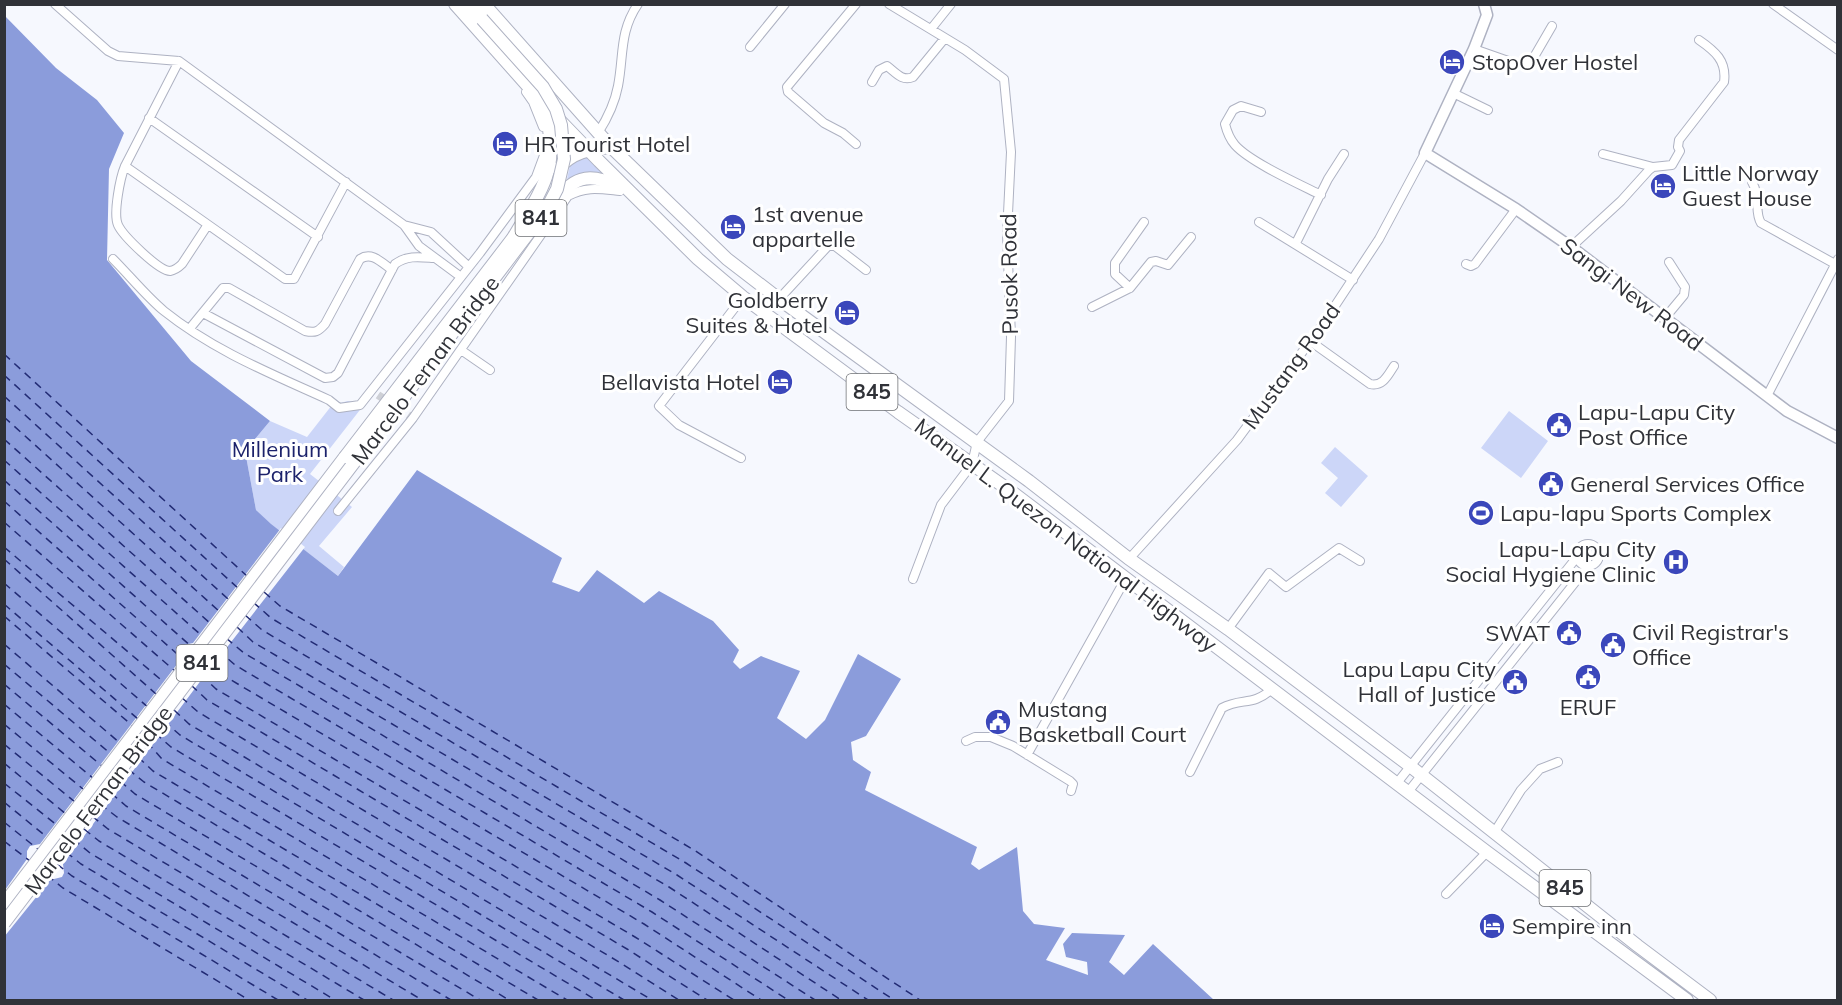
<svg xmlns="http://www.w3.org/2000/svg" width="1842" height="1005" font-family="Mulish,sans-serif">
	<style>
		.green { fill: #ccd6f8 }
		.water { fill: #8b9cdb }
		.pier { fill: #f6f8fe }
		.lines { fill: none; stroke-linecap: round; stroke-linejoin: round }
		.ferry { stroke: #222b74; stroke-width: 1.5; stroke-dasharray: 8 6; stroke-linecap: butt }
		.street-tunnel { stroke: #ced0d6; stroke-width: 8; stroke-dasharray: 8 4; stroke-linecap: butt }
		.street-casing { stroke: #aeb2c2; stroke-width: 10 }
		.secondary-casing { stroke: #aeb2c2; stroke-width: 13 }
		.primary-casing { stroke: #aeb2c2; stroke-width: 14 }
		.street { stroke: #fff; stroke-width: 8 }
		.secondary { stroke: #fff; stroke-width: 10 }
		.primary { stroke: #fff; stroke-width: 12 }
		.primary-bridge-casing { stroke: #aeb2c2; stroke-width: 14; stroke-linecap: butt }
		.primary-bridge { stroke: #fff; stroke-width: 12 }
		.labels { text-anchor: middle; stroke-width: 6; stroke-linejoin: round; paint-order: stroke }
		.shield { fill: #fff; stroke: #6e7074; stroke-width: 1.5 }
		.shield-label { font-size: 21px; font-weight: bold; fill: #303238 }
		.poi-label { font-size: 22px; fill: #303238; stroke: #fff; text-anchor: start }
		.street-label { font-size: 22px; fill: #303238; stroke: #fff }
		.park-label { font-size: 22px; fill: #1c226b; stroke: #fff }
	</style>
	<rect width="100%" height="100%" fill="#f6f8fe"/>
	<path class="green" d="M591 155 609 175 591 172 567 179 570 165 582 156Z
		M348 401 358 403 363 406 310 474 352 507 319 546 344 567 338 576 270 524 256 510 245 451 270 421 307 437 332 405Z
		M1509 411 1548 441 1521 478 1481 448Z
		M1335 447 1368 476 1341 507 1325 493 1338 478 1321 463Z"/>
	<path class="water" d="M4 15 56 68 97 100 124 133 109 169 107 260 191 361 270 421 245 451 256 510 271 524 338 576 417 470 562 558 552 582 579 592 597 570 644 603 659 591 713 621 739 650 733 662 740 669 761 656 800 671 777 718 806 739 825 720 858 654 901 679 866 736 851 742 853 760 871 772 865 790 977 847 971 864 979 870 1017 847 1023 911 1034 924 1065 928 1046 960 1088 975 1087 962 1066 957 1063 944 1072 933 1125 935 1109 962 1124 975 1153 944 1214 1000H5Z"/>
	<path class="pier" d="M281 528 305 547 214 664 216 673 214 676 202 679 63 864 64 873 62 877 50 880 4 937 5 890 27 859V851L30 846 40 844 181 659 180 650 184 645 193 643Z"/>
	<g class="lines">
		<path class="ferry" d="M4 354 247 576
			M4 375 239 589
			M4 396 228 599
			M4 417 220 612
			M4 439 211 624
			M4 460 201 635
			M4 480 193 648
			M4 501 184 660
			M4 522 176 672
			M4 547 166 684
			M4 559 156 694
			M4 583 149 708
			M264 592 280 606 694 850 920 1000
			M253 602 271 618 686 863 894 1000
			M4 604 138 719
			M245 615 262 630 677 875 868 1000
			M4 616 134 727
			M237 627 253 642 669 887 841 1000
			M226 638 244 653 660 900 815 1000
			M4 644 120 743
			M218 650 235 665 652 912 788 1000
			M210 663 226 677 644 924 761 1000
			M4 664 111 754
			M201 675 216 689 635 937 734 1000
			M4 684 102 766
			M191 685 207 700 627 949 707 1000
			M181 697 198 712 619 962 679 1000
			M4 704 94 779
			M174 710 189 724 652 1000
			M164 721 180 735 624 1000
			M4 724 83 789
			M155 733 171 747 596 1000
			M147 742 162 759 567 1000
			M4 744 75 802
			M138 757 153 771 538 1000
			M4 763 66 814
			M128 769 144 782 509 1000
			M120 781 135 794 480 1000
			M4 783 58 826
			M111 793 126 806 451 1000
			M4 802 48 838
			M100 804 117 817 422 1000
			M92 816 108 829 393 1000
			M4 822 39 850
			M84 829 99 841 364 1000
			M73 839 90 853 335 1000
			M4 841 30 861
			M66 852 81 864 307 1000
			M57 864 72 876 278 1000
			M47 875 63 888 249 1000"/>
		<path class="street-tunnel" d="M378 395 411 417"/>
		<g class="street-casing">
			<path id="street" d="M55 4 108 51 118 56 179 61 404 225 419 246 461 277
				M856 4 787 87 788 92 824 123 843 133 856 144
				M889 4 965 50 1004 79 1011 152 1007 234 1011 337 1009 401 977 442 972 464 941 505 913 579
				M1773 4 1838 50
				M931 29 951 4
				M750 47 785 4
				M1474 49 1514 63H1526L1534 57 1552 26
				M179 61 125 166C120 178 113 214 118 225 123 236 159 271 170 271 175 270 179 267 182 264L207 226
				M872 82 879 70 887 66C895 72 902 82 913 77L945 38
				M526 92 533 102 543 127
				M1453 93 1488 110
				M1261 112 1241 106 1233 110 1225 124C1227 132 1229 138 1235 145 1250 162 1299 184 1321 195
				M149 118 318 237
				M598 133C607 119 615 102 618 86 624 55 619 32 638 4
				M1603 154 1653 167
				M125 166 285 279H294L346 182
				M1752 182C1761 197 1754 212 1761 223L1835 264
				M1259 222 1353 280
				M404 225 431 232 469 267
				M1296 243 1328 179 1344 154
				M1571 247 1621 201 1649 170 1653 167 1672 165 1680 151 1678 147 1679 140 1724 82C1727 61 1715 51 1699 40
				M113 259C129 275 147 297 164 311 214 351 272 374 329 400L339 408 360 405 480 253 536 177 546 150 545 145
				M1466 264 1471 266 1475 264 1516 209
				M1130 288 1115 274V263L1144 222
				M779 299 828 246H835L866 270
				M1092 307 1130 288 1151 262 1156 261 1168 265 1191 237
				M203 313 325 378 333 377 338 373 395 264C407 255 420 257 433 258
				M1664 319 1684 295 1685 287 1669 262
				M191 327 223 288H229L305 331C315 333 318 332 325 324L360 259C372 251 382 263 392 270
				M1310 341 1370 384C1383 387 1388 375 1394 366
				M461 350 490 370
				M1767 396 1838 259
				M741 458 679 425 659 406 743 297
				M338 511 413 418 568 196C586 186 600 189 620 191
				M1577 555a11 11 0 1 1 22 0a11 11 0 1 1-22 0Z
				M1129 559 1237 440 1323 324 1379 239 1425 153
				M1228 629 1269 573 1286 587 1339 548 1360 561
				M966 741 975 737H991L1013 746 1070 781 1073 784 1071 791
				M1027 755 1126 578
				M1190 772 1222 708C1242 697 1252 707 1272 689
				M1397 783 1577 557
				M1408 792 1588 566
				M1494 833 1521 790 1540 769 1558 762
				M1446 894 1487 852"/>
		</g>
		<g class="secondary-casing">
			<path id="secondary" d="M1484 4 1487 15 1474 49 1425 153 1516 209 1571 247 1787 411 1838 438"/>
		</g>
		<g class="primary-casing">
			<path id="primary" d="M455 4 542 102 599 161 698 259 743 297 898 412 1016 495 1487 852 1687 1000
				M469 4 482 19
				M484 4 611 147 727 259 779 299 1029 481 1128 558 1228 629 1410 766 1638 946 1710 1000
				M558 169C572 152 590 149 611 147
				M554 206C570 177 589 171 618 187
				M513 238C542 189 563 165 543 106
				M4 904 345 457"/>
		</g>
		<use href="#street" class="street"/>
		<use href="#secondary" class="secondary"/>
		<use href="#primary" class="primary"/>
		<g class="primary-bridge-casing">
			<path id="primary-bridge" d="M345 457 513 238
				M4 923 546 210 557 189 564 159 561 125 556 109 543 87 482 19"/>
		</g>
		<use href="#primary-bridge" class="primary-bridge"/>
	</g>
	<defs>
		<g id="hotel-disc" transform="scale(1.35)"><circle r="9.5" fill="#3b47bb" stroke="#fff"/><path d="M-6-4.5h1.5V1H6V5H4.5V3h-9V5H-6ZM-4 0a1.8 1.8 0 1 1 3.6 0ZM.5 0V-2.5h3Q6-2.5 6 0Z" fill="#fff"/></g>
		<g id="civic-disc" transform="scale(1.35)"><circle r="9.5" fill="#3b47bb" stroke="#fff"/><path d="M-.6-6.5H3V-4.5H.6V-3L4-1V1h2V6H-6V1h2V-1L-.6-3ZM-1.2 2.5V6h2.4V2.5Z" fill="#fff"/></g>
		<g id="stadium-disc" transform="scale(1.35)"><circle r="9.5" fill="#3b47bb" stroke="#fff"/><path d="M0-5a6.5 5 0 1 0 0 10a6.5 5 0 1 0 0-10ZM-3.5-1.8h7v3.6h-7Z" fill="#fff"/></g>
		<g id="hospital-disc" transform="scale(1.35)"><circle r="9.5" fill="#3b47bb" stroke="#fff"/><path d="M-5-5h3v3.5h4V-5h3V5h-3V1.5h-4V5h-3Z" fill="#fff"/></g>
	</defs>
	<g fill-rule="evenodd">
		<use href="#hotel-disc" x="1452" y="62"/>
		<use href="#hotel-disc" x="505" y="144"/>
		<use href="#hotel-disc" x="1663" y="186"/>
		<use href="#hotel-disc" x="733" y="227"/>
		<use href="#hotel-disc" x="847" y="313"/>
		<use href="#hotel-disc" x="780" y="382"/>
		<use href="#civic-disc" x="1559" y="425"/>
		<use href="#civic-disc" x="1551" y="484"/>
		<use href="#stadium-disc" x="1481" y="513"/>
		<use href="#hospital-disc" x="1676" y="562"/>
		<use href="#civic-disc" x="1569" y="633"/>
		<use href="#civic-disc" x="1613" y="645"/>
		<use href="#civic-disc" x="1588" y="677"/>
		<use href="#civic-disc" x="1515" y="682"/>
		<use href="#civic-disc" x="998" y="722"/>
		<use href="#hotel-disc" x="1492" y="926"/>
	</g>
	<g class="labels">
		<g class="shield">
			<rect x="515.5" y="200" width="51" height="36" rx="4.5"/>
			<rect x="846.5" y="374" width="51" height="36" rx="4.5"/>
			<rect x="176.5" y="645" width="51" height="36" rx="4.5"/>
			<rect x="1539.5" y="870" width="51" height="36" rx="4.5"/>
		</g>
		<g class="shield-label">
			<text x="541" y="225">841</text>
			<text x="872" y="399">845</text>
			<text x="202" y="670">841</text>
			<text x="1565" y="895">845</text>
		</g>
		<g class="poi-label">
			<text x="1472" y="70">StopOver Hostel</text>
			<text x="524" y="152">HR Tourist Hotel</text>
			<text x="1682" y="181">Little Norway<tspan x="1682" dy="25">Guest House</tspan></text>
			<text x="752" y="222">1st avenue<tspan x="752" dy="25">appartelle</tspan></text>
			<text x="828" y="308" text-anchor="end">Goldberry<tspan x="828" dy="25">Suites &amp; Hotel</tspan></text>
			<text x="760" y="390" text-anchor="end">Bellavista Hotel</text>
			<text x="1578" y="420">Lapu-Lapu City<tspan x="1578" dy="25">Post Office</tspan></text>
			<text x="1570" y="492">General Services Office</text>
			<text x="1500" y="521">Lapu-lapu Sports Complex</text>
			<text x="1656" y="557" text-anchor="end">Lapu-Lapu City<tspan x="1656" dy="25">Social Hygiene Clinic</tspan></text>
			<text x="1632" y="640">Civil Registrar's<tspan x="1632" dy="25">Office</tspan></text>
			<text x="1550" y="641" text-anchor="end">SWAT</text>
			<text x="1496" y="677" text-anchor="end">Lapu Lapu City<tspan x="1496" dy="25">Hall of Justice</tspan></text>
			<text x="1588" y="715" text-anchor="middle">ERUF</text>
			<text x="1018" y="717">Mustang<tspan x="1018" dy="25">Basketball Court</tspan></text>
			<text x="1512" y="934">Sempire inn</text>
		</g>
		<g class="street-label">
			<text transform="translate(1009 274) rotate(-91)" y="8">Pusok Road</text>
			<text transform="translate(1632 294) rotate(37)" y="8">Sangi New Road</text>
			<text transform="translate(1291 366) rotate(-54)" y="8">Mustang Road</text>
			<text transform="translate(425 370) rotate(-53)" y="8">Marcelo Fernan Bridge</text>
			<text transform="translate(1066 535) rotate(37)" y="8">Manuel L. Quezon National Highway</text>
			<text transform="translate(98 800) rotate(-53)" y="8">Marcelo Fernan Bridge</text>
		</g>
		<g class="park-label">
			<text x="280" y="457">Millenium<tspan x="280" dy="25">Park</tspan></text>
		</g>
	</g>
	<rect width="1842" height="1005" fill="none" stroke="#303238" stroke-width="12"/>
</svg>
